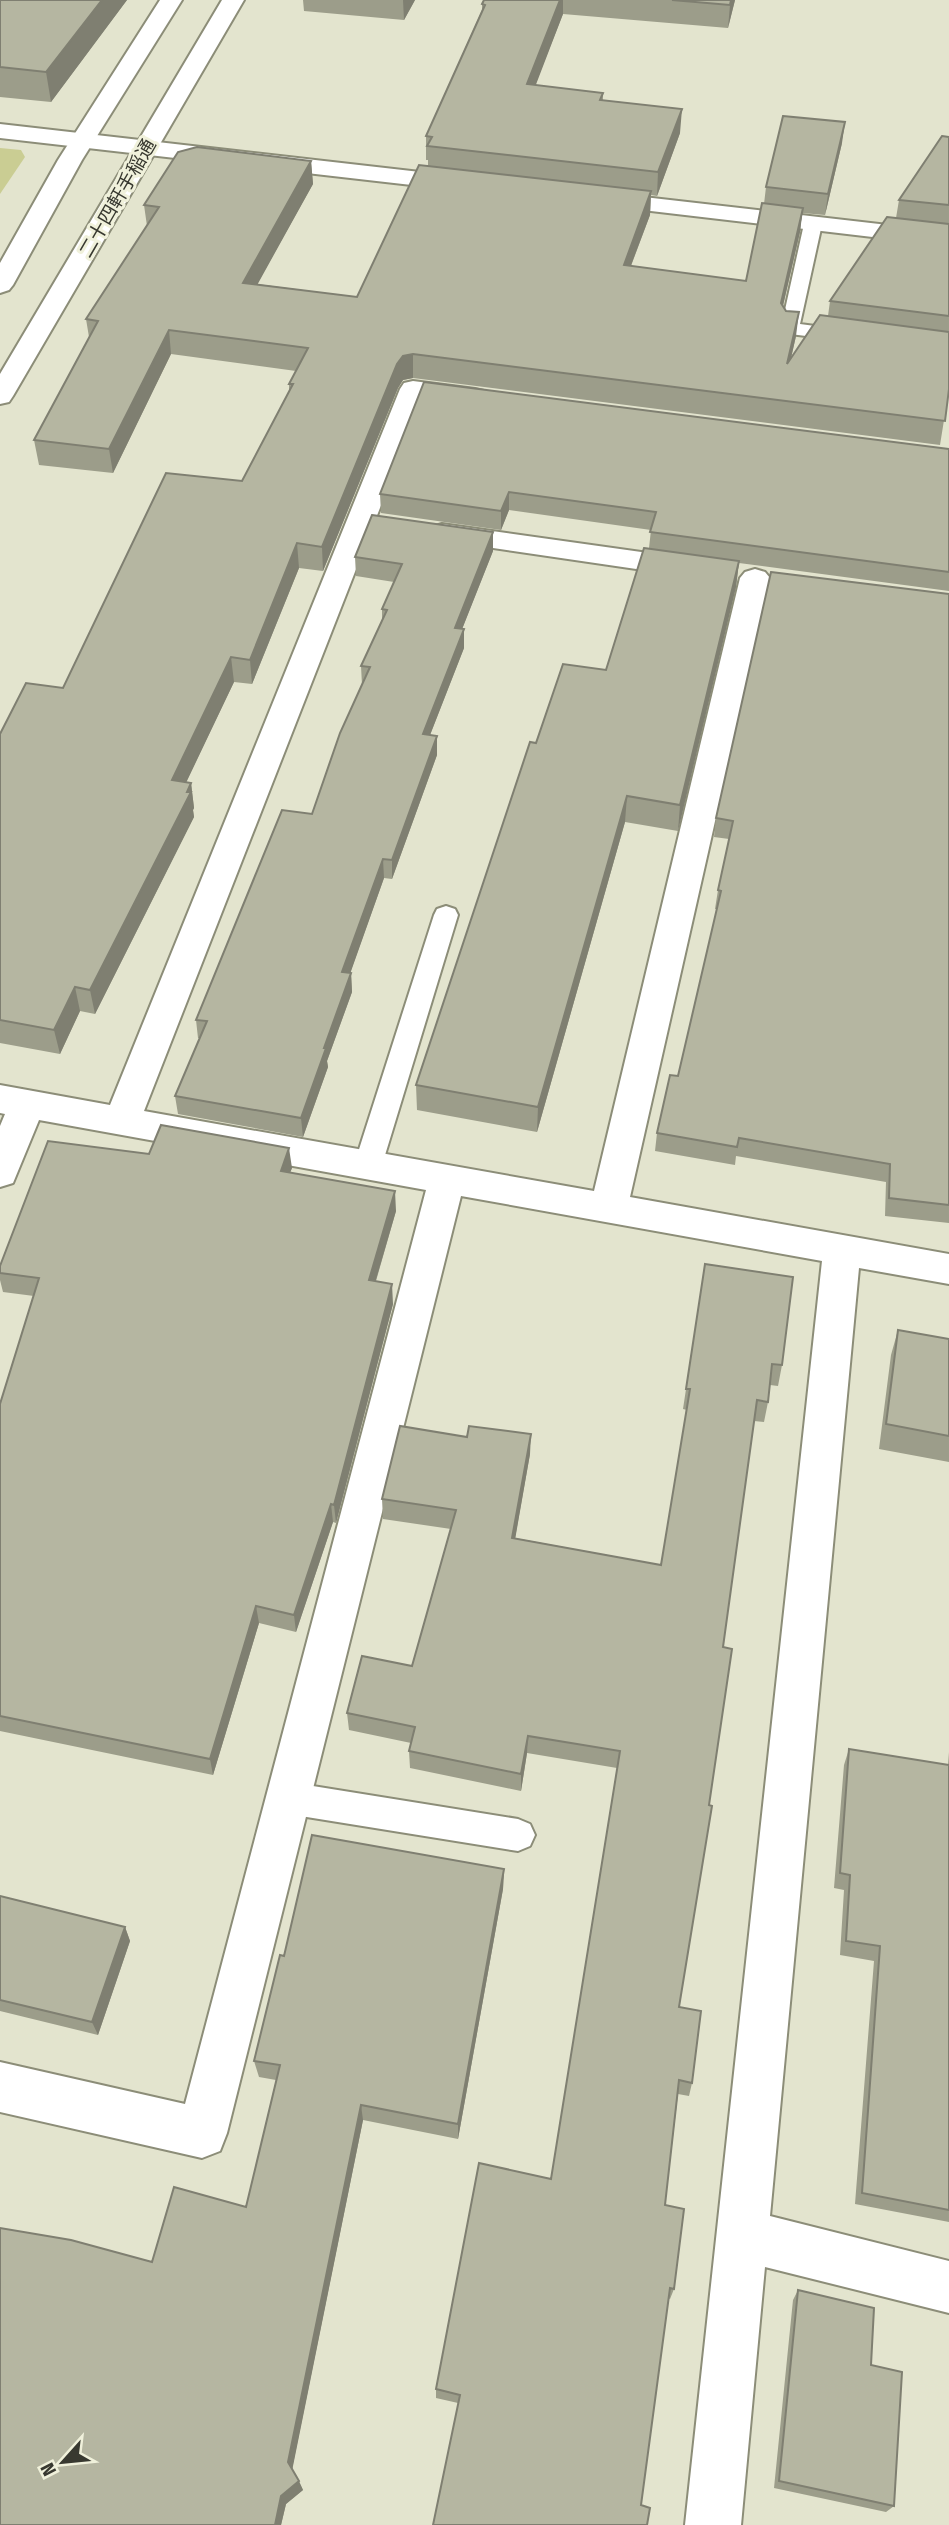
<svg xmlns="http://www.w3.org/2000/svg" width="949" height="2525" font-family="'Fira Sans Condensed','Noto Sans JP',sans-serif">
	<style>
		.green { fill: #cacd93 }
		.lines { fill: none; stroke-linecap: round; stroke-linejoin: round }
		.service-casing { stroke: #8c8d78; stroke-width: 4 }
		.minor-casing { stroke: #8c8d78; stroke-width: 4 }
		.tertiary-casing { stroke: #8c8d78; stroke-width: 4 }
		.service { fill: #fff; fill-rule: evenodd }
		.minor { fill: #fff; fill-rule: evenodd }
		.tertiary { fill: #fff; fill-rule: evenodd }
		.wall { fill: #9c9d8a }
		.shaded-wall { fill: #7f7f71 }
		.building { fill: #b5b6a1; stroke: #7f7f71; stroke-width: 2 }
		.labels { text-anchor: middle; stroke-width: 6; stroke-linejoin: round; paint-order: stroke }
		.far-street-label { font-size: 19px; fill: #383930; stroke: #f0f1db }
	</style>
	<rect width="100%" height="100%" fill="#e3e4ce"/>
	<path class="green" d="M0 148 21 150 25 157 0 194Z"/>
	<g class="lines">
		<g class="service-casing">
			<path id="service" d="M813 219 822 224 800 324 853 331 855 335 853 339 846 341 790 334 781 328 804 224Z
				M446 906 455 909 458 915 382 1165 378 1172 368 1175 358 1172 354 1165 434 915 437 909Z
				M288 1782 518 1819 530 1824 535 1835 530 1846 518 1851 288 1814 276 1809 271 1798 276 1787Z"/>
		</g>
		<g class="minor-casing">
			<path id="minor" d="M0 124 464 177 472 179 476 184 472 189 464 191 0 138Z
				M600 192 949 232V246L591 204 588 199 591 194Z
				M413 381 475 389 484 391 488 397 484 403 475 405 423 398 144 1111 594 1191 740 578 745 572 755 569 765 572 770 578 630 1197 949 1254V1284L859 1268 770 2216 949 2261V2313L765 2267 741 2525H685L822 1261 461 1196 227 2133 220 2151 202 2158 0 2112V2062L185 2104 426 1190 39 1120 13 1183 0 1187V1126L5 1114 0 1113V1085L110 1105 400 389 404 383Z
				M442 524 691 559 701 562 706 568 701 574 691 577 432 539 428 533 432 527Z"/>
		</g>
		<g class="tertiary-casing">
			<path id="tertiary" d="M160 0H182L82 160 13 285 9 290 0 293V263L58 160Z
				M222 0H244L13 396 9 402 0 404V374Z"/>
		</g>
		<use href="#service" class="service"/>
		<use href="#minor" class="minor"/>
		<use href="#tertiary" class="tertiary"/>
	</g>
	<path class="wall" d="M0 0H127L51 102 0 97Z
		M303 0H415L404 20 304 11Z
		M484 0H735L728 28 563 14 535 85 603 93V101L680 133 657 196 651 195 650 215 631 266 746 281 764 204 766 187 842 143 825 215 802 213 800 232 783 306 796 336 791 358 828 316 830 301 896 218 899 200 949 137V389L940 445 413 378 403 380 398 388 323 571 299 568 252 684 234 682 186 782 191 783 194 808 193 810 194 817 95 1014 80 1011 60 1054 0 1043V734L63 688 242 481 289 392V384L296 371 171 354 113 473 39 465 34 440 89 337 86 319 147 226 144 205 311 161 313 184 257 284 357 297 428 166V160H426V136L482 10V4Z
		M949 449V591L739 563 736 587 678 831 625 822 537 1132 417 1110 416 1085 536 743 606 670 649 548 651 530 509 510 501 530 381 513 380 494Z
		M493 532V551L462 629H464V648L430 735 437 736V755L392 879 384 878 350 973H351L352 992 327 1061 328 1067 303 1137 178 1114 175 1096 200 1038H198L196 1020 312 814 362 685 361 666 382 620V609L394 582 356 576 355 557Z
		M949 594V1223L885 1216 886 1182 736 1156 735 1165 655 1151 657 1133 678 1076 717 909H715L718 890 729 839 714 837 716 818Z
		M149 1154 292 1168 290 1172 396 1211 376 1281 393 1304 336 1523 333 1522 296 1632 259 1623 213 1775 0 1731V1404L34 1296 3 1292 0 1280V1266Z
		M705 1264 782 1365 778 1386 770 1385 768 1402 764 1422 754 1421 723 1647 679 2007 692 2083 689 2096 678 2094 665 2205 674 2289 670 2299 668 2298 641 2505 647 2525 458 2403 436 2398V2389L551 2179 617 1768 527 1753 521 1791 410 1768 409 1751 411 1743 349 1730 347 1713 412 1666 451 1529 383 1519 382 1499 530 1454 515 1538 661 1565 687 1410 683 1409Z
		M898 1330 949 1339V1462L879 1449 891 1355Z
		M849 1749 948 1765 949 1752V2222L855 2204 874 1961 840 1955 844 1890 834 1888 844 1765Z
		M504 1869 503 1889 458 2139 363 2120 292 2469 303 2490 286 2504 281 2525H0L152 2262 246 2207 276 2080 259 2077 254 2061 284 1956Z
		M0 1896 125 1927 130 1941 98 2035 0 2011Z
		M798 2290 871 2365 894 2506 886 2512 774 2488 793 2300Z"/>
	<path class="shaded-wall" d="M102 0H127L51 102 46 72Z
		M403 0H415L404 20Z
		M560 0H563V14L527 108V84Z
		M731 0H735L728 28 730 5Z
		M682 109 680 133 657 196 658 172Z
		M845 122 842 143 825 215 828 194Z
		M311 161 313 184 245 307 243 283Z
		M651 191 650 215 622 289 624 265Z
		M803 208 800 232 778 327 781 303Z
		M799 312 796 336 784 389 787 364Z
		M169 330 171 354 113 473 109 449Z
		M413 354V378L403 380 398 388 323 571 322 547 397 364 403 356Z
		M509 492V510L501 530V511Z
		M493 532V551L455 647V628Z
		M297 543 299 568 252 684 250 660Z
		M739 561 736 587 678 831 680 805Z
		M464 629V648L423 753V734Z
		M231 657 234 682 176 804 172 780Z
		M437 736V755L392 879V860Z
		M191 783 194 808 193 810 194 817 95 1014 90 990Z
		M627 796 625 822 537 1132 538 1107Z
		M383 859 384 878 344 991 342 972Z
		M351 973 352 992 327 1061 328 1067 303 1137 301 1118 324 1048Z
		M75 987 80 1011 60 1054 54 1030Z
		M289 1148 292 1168 283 1191 281 1171Z
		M395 1191 396 1211 370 1300 369 1280Z
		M392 1284 393 1304 336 1523 334 1505Z
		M531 1434 530 1454 512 1557V1538Z
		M331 1504 333 1522 296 1632 294 1615Z
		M256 1606 259 1623 213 1775 210 1759Z
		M528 1736 527 1753 521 1791V1774Z
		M504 1869 503 1889 458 2139V2124Z
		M125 1927 130 1941 98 2035 92 2022Z
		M361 2105 363 2120 292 2471 288 2462Z
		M299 2481 303 2490 286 2504 281 2525H275L281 2496Z"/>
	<path class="building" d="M0 0H102L46 72 0 67Z
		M484 0H560L527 84 603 93 600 100 682 109 658 172 427 146 432 137 426 136 485 5 482 4Z
		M672 0H731L730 5Z
		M783 116 845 122 828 194 766 187Z
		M942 136 949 137V205L899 200Z
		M197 147 311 161 243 283 357 297 419 165 651 191 624 265 746 281 762 203 803 208 781 303 786 311 799 312 787 364 820 315 949 332V389L945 421 413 354 403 356 397 364 322 547 297 543 250 660 231 657 172 780 191 783 187 792H191L90 990 75 987 54 1030 0 1020V734L26 683 63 688 166 473 242 481 293 384H289L308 348 169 330 109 449 34 440 98 321 86 319 159 207 144 205 178 152Z
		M887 217 949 224V316L830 301Z
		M424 382 949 449V572L650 532 656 512 509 492 501 511 380 494Z
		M372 515 493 532 455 628 464 629 423 734 437 736 392 860 383 859 342 972 351 973 324 1048H326L301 1118 175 1096 207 1021 196 1020 282 810 312 814 340 733 370 667 361 666 387 610 382 609 402 564 355 557Z
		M644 548 739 561 680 805 627 796 538 1107 416 1085 530 742 536 743 563 664 606 670Z
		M771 572 949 594V1205L889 1198 890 1164 739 1138 737 1147 657 1133 670 1075 678 1076 721 891 718 890 733 821 716 818Z
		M161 1125 289 1148 281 1171 395 1191 369 1280 392 1284 334 1505 331 1504 294 1615 256 1606 210 1759 0 1716V1404L39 1278 0 1273V1266L48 1141 149 1154Z
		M705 1264 793 1277 782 1365 772 1364 768 1402 757 1400 723 1647 732 1649 709 1805 712 1806 679 2007 701 2011 692 2083 679 2080 665 2205 684 2209 674 2289 670 2288 641 2505 650 2508 647 2525H433L460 2395 436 2389 479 2163 551 2179 620 1751 528 1736 521 1774 409 1751 415 1727 347 1713 362 1656 412 1666 456 1510 382 1499 400 1426 467 1437 469 1426 531 1434 512 1538 661 1565 690 1389H686Z
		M898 1330 949 1339V1436L886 1424Z
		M849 1749 949 1765V2210L862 2193 880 1946 846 1941 850 1875 840 1873Z
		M312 1835 504 1869 458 2124 361 2105 288 2462 299 2481 281 2496 275 2525H0V2228L71 2240 152 2262 174 2187 246 2207 280 2065 254 2061 280 1955 284 1956Z
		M0 1896 125 1927 92 2022 0 2000Z
		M798 2290 874 2308 871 2365 902 2372 894 2506 779 2481Z"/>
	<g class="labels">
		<g class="far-street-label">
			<text transform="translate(117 198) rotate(-60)" y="7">二十四軒手稲通</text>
		</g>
	</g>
	<g transform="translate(63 2462) rotate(243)" stroke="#f0f1db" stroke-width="5" paint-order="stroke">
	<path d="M0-5L12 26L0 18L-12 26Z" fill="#383930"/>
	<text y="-10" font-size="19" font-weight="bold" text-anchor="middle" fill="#383930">N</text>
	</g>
</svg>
